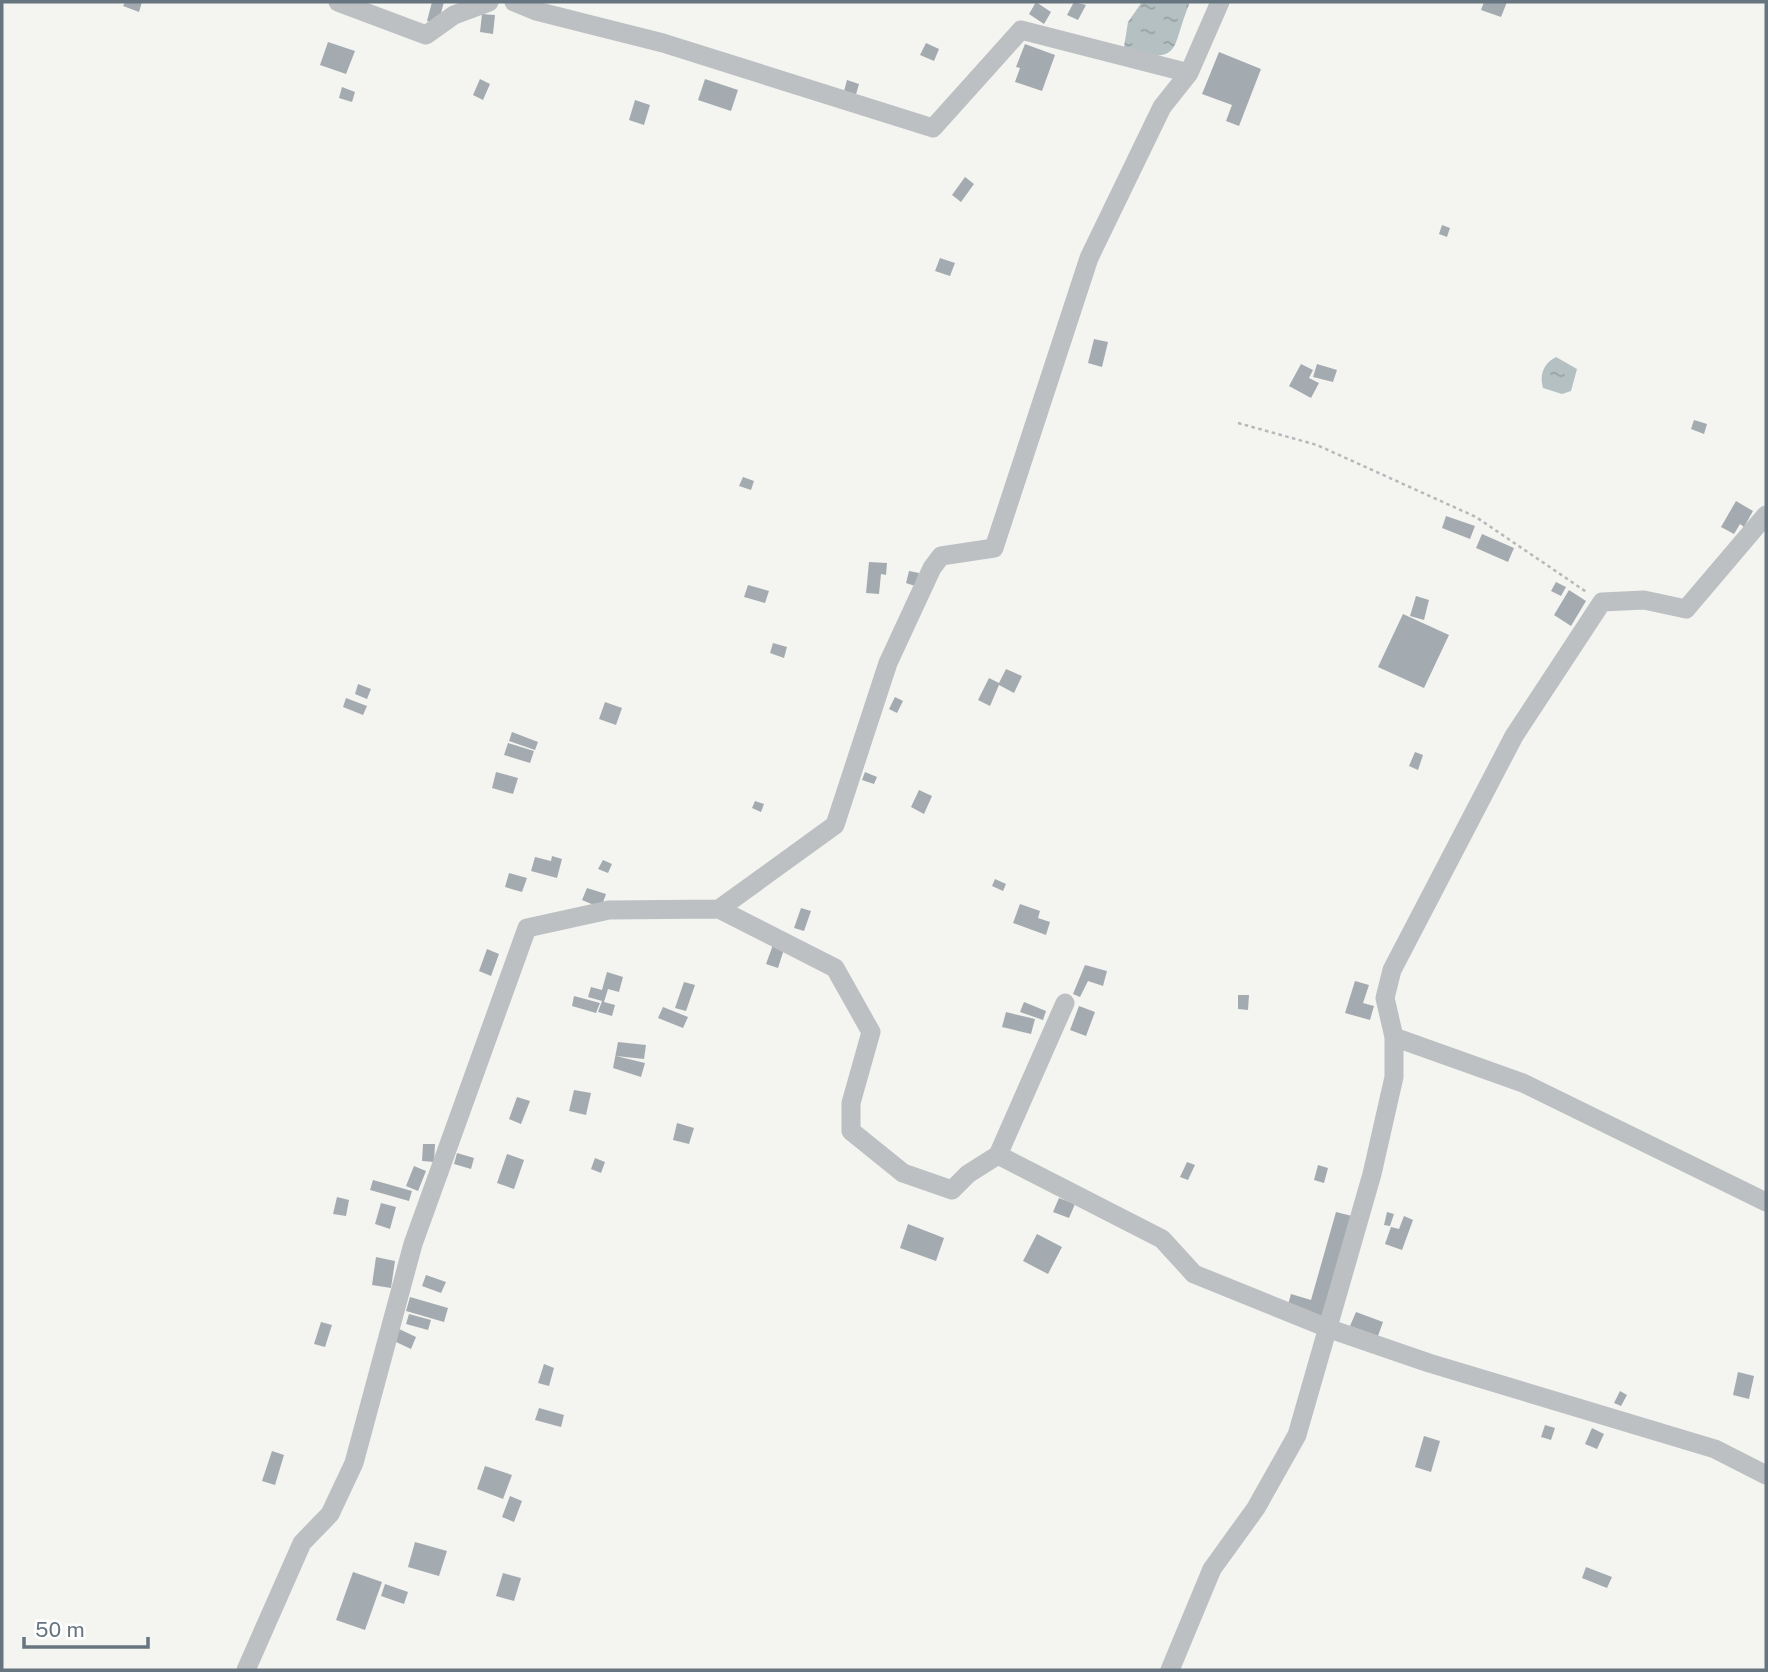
<svg xmlns="http://www.w3.org/2000/svg" width="1768" height="1672" font-family="'Public Sans',sans-serif">
	<style>
		.water { fill: url(#water-ripples) }
		.building { fill: #a4abb0 }
		.lines { fill: none; stroke-linecap: round; stroke-linejoin: round }
		.path { stroke: #b6b9bb; stroke-width: 2.5; stroke-dasharray: 3.5 3.5; stroke-linecap: butt }
		.minor { stroke: #bcc0c3; stroke-width: 19 }
	</style>
	<defs>
		<pattern id="water-ripples" width="26" height="14" patternUnits="userSpaceOnUse" patternTransform="scale(1.75)"><rect width="26" height="14" fill="#b5c0c3"/><path d="M2 4q2-2 4 0t4 0M15 11q2-2 4 0t4 0" fill="none" stroke="#97a1a4"/></pattern>
	</defs>
	<rect width="100%" height="100%" fill="#f4f4f1"/>
	<path class="water" d="M1142 2H1190C1169 53 1185 61 1123 53L1128 22Z
		M1556 357 1577 369 1571 391 1562 394 1543 388C1539 375 1544 363 1556 357Z"/>
	<path class="building" d="M125 2H142L139 12 123 6Z
		M432 2H444L438 24 427 21Z
		M1036 2 1051 12 1044 24 1029 14Z
		M1074 2 1086 5 1078 20 1067 15Z
		M1484 2H1507L1501 17 1481 10Z
		M482 14 495 15 493 34 480 32Z
		M328 42 355 51 346 74 320 65Z
		M926 43 939 49 934 61 920 55Z
		M1025 44 1055 55 1042 91 1015 82 1020 68 1016 67Z
		M1219 52 1261 69 1239 126 1226 121 1232 105 1202 94Z
		M480 79 490 84 483 100 473 95Z
		M705 79 738 90 731 111 698 100Z
		M847 80 859 84 855 98 843 95Z
		M342 87 355 92 352 102 339 98Z
		M635 100 650 105 644 125 629 120Z
		M965 177 974 184 961 202 952 195Z
		M1442 225 1450 228 1447 237 1439 234Z
		M940 258 955 263 950 276 935 271Z
		M1094 339 1108 342 1102 367 1088 363Z
		M1301 364 1313 370 1309 378 1319 383 1311 398 1289 386Z
		M1317 364 1337 370 1333 382 1313 377Z
		M1694 420 1707 424 1704 434 1691 429Z
		M743 477 754 481 751 490 739 486Z
		M1736 501 1753 511 1744 527 1740 524 1734 534 1721 527Z
		M1446 516 1475 526 1470 539 1442 528Z
		M1482 534 1514 548 1508 562 1476 548Z
		M869 562 887 563 886 575 881 574 879 594 866 593Z
		M909 571 919 573 915 586 906 583Z
		M1556 582 1566 587 1561 596 1551 591Z
		M748 585 769 591 765 603 744 597Z
		M1569 590 1586 601 1571 626 1554 615Z
		M1416 596 1429 600 1424 620 1410 616Z
		M1403 614 1449 635 1424 688 1378 667Z
		M773 643 787 647 784 658 770 653Z
		M1006 669 1022 676 1014 693 999 685 990 706 978 700 989 678 999 683Z
		M358 684 371 689 367 699 355 694Z
		M895 697 903 701 897 713 889 709Z
		M346 698 367 706 363 715 343 707Z
		M605 702 622 708 616 725 599 719Z
		M512 732 538 742 535 750 509 741Z
		M508 743 534 751 530 763 504 755Z
		M1415 752 1423 755 1418 770 1409 766Z
		M496 772 518 778 513 794 492 788Z
		M865 772 877 777 874 784 862 780Z
		M919 790 932 796 924 814 911 807Z
		M755 801 764 804 761 812 752 808Z
		M552 856 562 859 557 878 531 871 535 857 551 861Z
		M603 860 612 864 608 873 598 869Z
		M509 873 527 878 522 892 505 887Z
		M995 879 1006 884 1003 891 992 886Z
		M587 888 606 894 601 908 582 900Z
		M1020 904 1040 911 1038 918 1050 922 1046 935 1013 923Z
		M801 908 811 911 804 931 794 928Z
		M774 942 785 946 778 968 766 964Z
		M487 949 499 954 491 976 479 971Z
		M1085 965 1107 971 1103 986 1088 981 1080 997 1073 994Z
		M607 972 623 977 619 992 608 989 604 1002 615 1005 612 1016 598 1012 602 1001 588 997 591 987 602 990Z
		M1355 981 1369 985 1363 1003 1374 1006 1370 1020 1345 1013Z
		M684 982 695 985 686 1011 675 1008Z
		M1238 995H1249L1248 1010 1238 1009Z
		M574 996 600 1003 596 1013 572 1006Z
		M1024 1002 1046 1011 1043 1020 1020 1012Z
		M1079 1006 1095 1012 1086 1036 1070 1030Z
		M663 1007 688 1017 683 1028 658 1018Z
		M1006 1012 1035 1019 1031 1034 1002 1027Z
		M618 1042 646 1045 644 1059 616 1056 645 1063 641 1077 613 1068Z
		M574 1090 591 1093 586 1115 569 1111Z
		M517 1097 530 1101 521 1124 509 1119Z
		M677 1123 694 1128 689 1144 673 1140Z
		M423 1144H435L434 1162 422 1161Z
		M457 1153 474 1158 471 1169 454 1164Z
		M507 1154 524 1160 514 1189 497 1183Z
		M595 1158 605 1162 601 1173 591 1169Z
		M1187 1162 1195 1165 1188 1180 1180 1177Z
		M1318 1165 1328 1168 1324 1183 1314 1180Z
		M414 1166 426 1171 418 1191 406 1186Z
		M373 1180 412 1191 409 1201 370 1190Z
		M337 1197 349 1200 346 1216 333 1214Z
		M1059 1198 1075 1204 1069 1218 1053 1212Z
		M381 1203 396 1207 390 1229 375 1224Z
		M1336 1212 1352 1216 1322 1318 1287 1308 1291 1294 1311 1300Z
		M1387 1212 1394 1214 1390 1226 1384 1225Z
		M1404 1216 1413 1220 1402 1250 1385 1244 1391 1227 1399 1229Z
		M908 1224 944 1238 936 1261 900 1248Z
		M1037 1234 1062 1247 1048 1274 1023 1261Z
		M376 1257 395 1261 391 1288 372 1285Z
		M426 1275 446 1282 441 1293 422 1286Z
		M410 1297 448 1308 444 1322 406 1311Z
		M1356 1312 1383 1322 1378 1336 1350 1326Z
		M409 1314 431 1320 428 1330 406 1324Z
		M321 1322 332 1325 325 1347 314 1344Z
		M399 1329 416 1337 411 1349 394 1341Z
		M544 1364 554 1368 549 1386 538 1383Z
		M1738 1372 1754 1376 1749 1399 1733 1395Z
		M1620 1391 1627 1395 1621 1406 1614 1403Z
		M539 1408 564 1415 561 1427 535 1420Z
		M1545 1425 1555 1428 1551 1440 1541 1437Z
		M1592 1428 1604 1434 1597 1449 1585 1444Z
		M1424 1436 1440 1441 1431 1472 1415 1467Z
		M272 1451 284 1455 275 1485 262 1481Z
		M485 1466 512 1475 503 1499 477 1489Z
		M510 1496 522 1501 514 1522 502 1517Z
		M415 1542 447 1551 439 1576 408 1567Z
		M1586 1567 1612 1577 1607 1588 1582 1578Z
		M353 1572 382 1582 365 1630 336 1620Z
		M503 1573 521 1578 514 1601 496 1596Z
		M385 1584 408 1592 404 1604 381 1596Z"/>
	<g class="lines">
		<path class="path" d="M1238 423 1317 445 1476 517 1588 593"/>
		<path class="minor" d="M338 2 426 35 454 15 489 2
			M514 2 536 11 663 43 933 128 1021 30 1189 73 1220 2
			M719 909 835 968 871 1032 851 1103V1131L903 1173 952 1190 968 1174 998 1155 1162 1239 1194 1274 1330 1329 1429 1363 1715 1449 1766 1475
			M1394 1037 1523 1083 1766 1202
			M998 1155 1065 1003
			M246 1670 302 1543 330 1514 354 1463 413 1244 527 928 609 910 719 909 835 825 888 663 932 568 941 556 994 548 1089 258 1162 107 1189 73
			M1170 1670 1212 1569 1256 1508 1297 1435 1372 1174 1394 1077V1037L1385 998 1392 970 1514 736 1602 602 1644 600 1686 609 1766 515"/>
	</g>
	<rect width="1768" height="1672" fill="none" stroke="#66757f" stroke-width="7"/>
	<path d="M24 1637v10h124v-10" fill="none" stroke="#66757f" stroke-width="3.5"/>
	<text x="35" y="1637" font-size="21" fill="#66757f" stroke="#ffffff" stroke-width="5" paint-order="stroke">50 m</text>
</svg>
